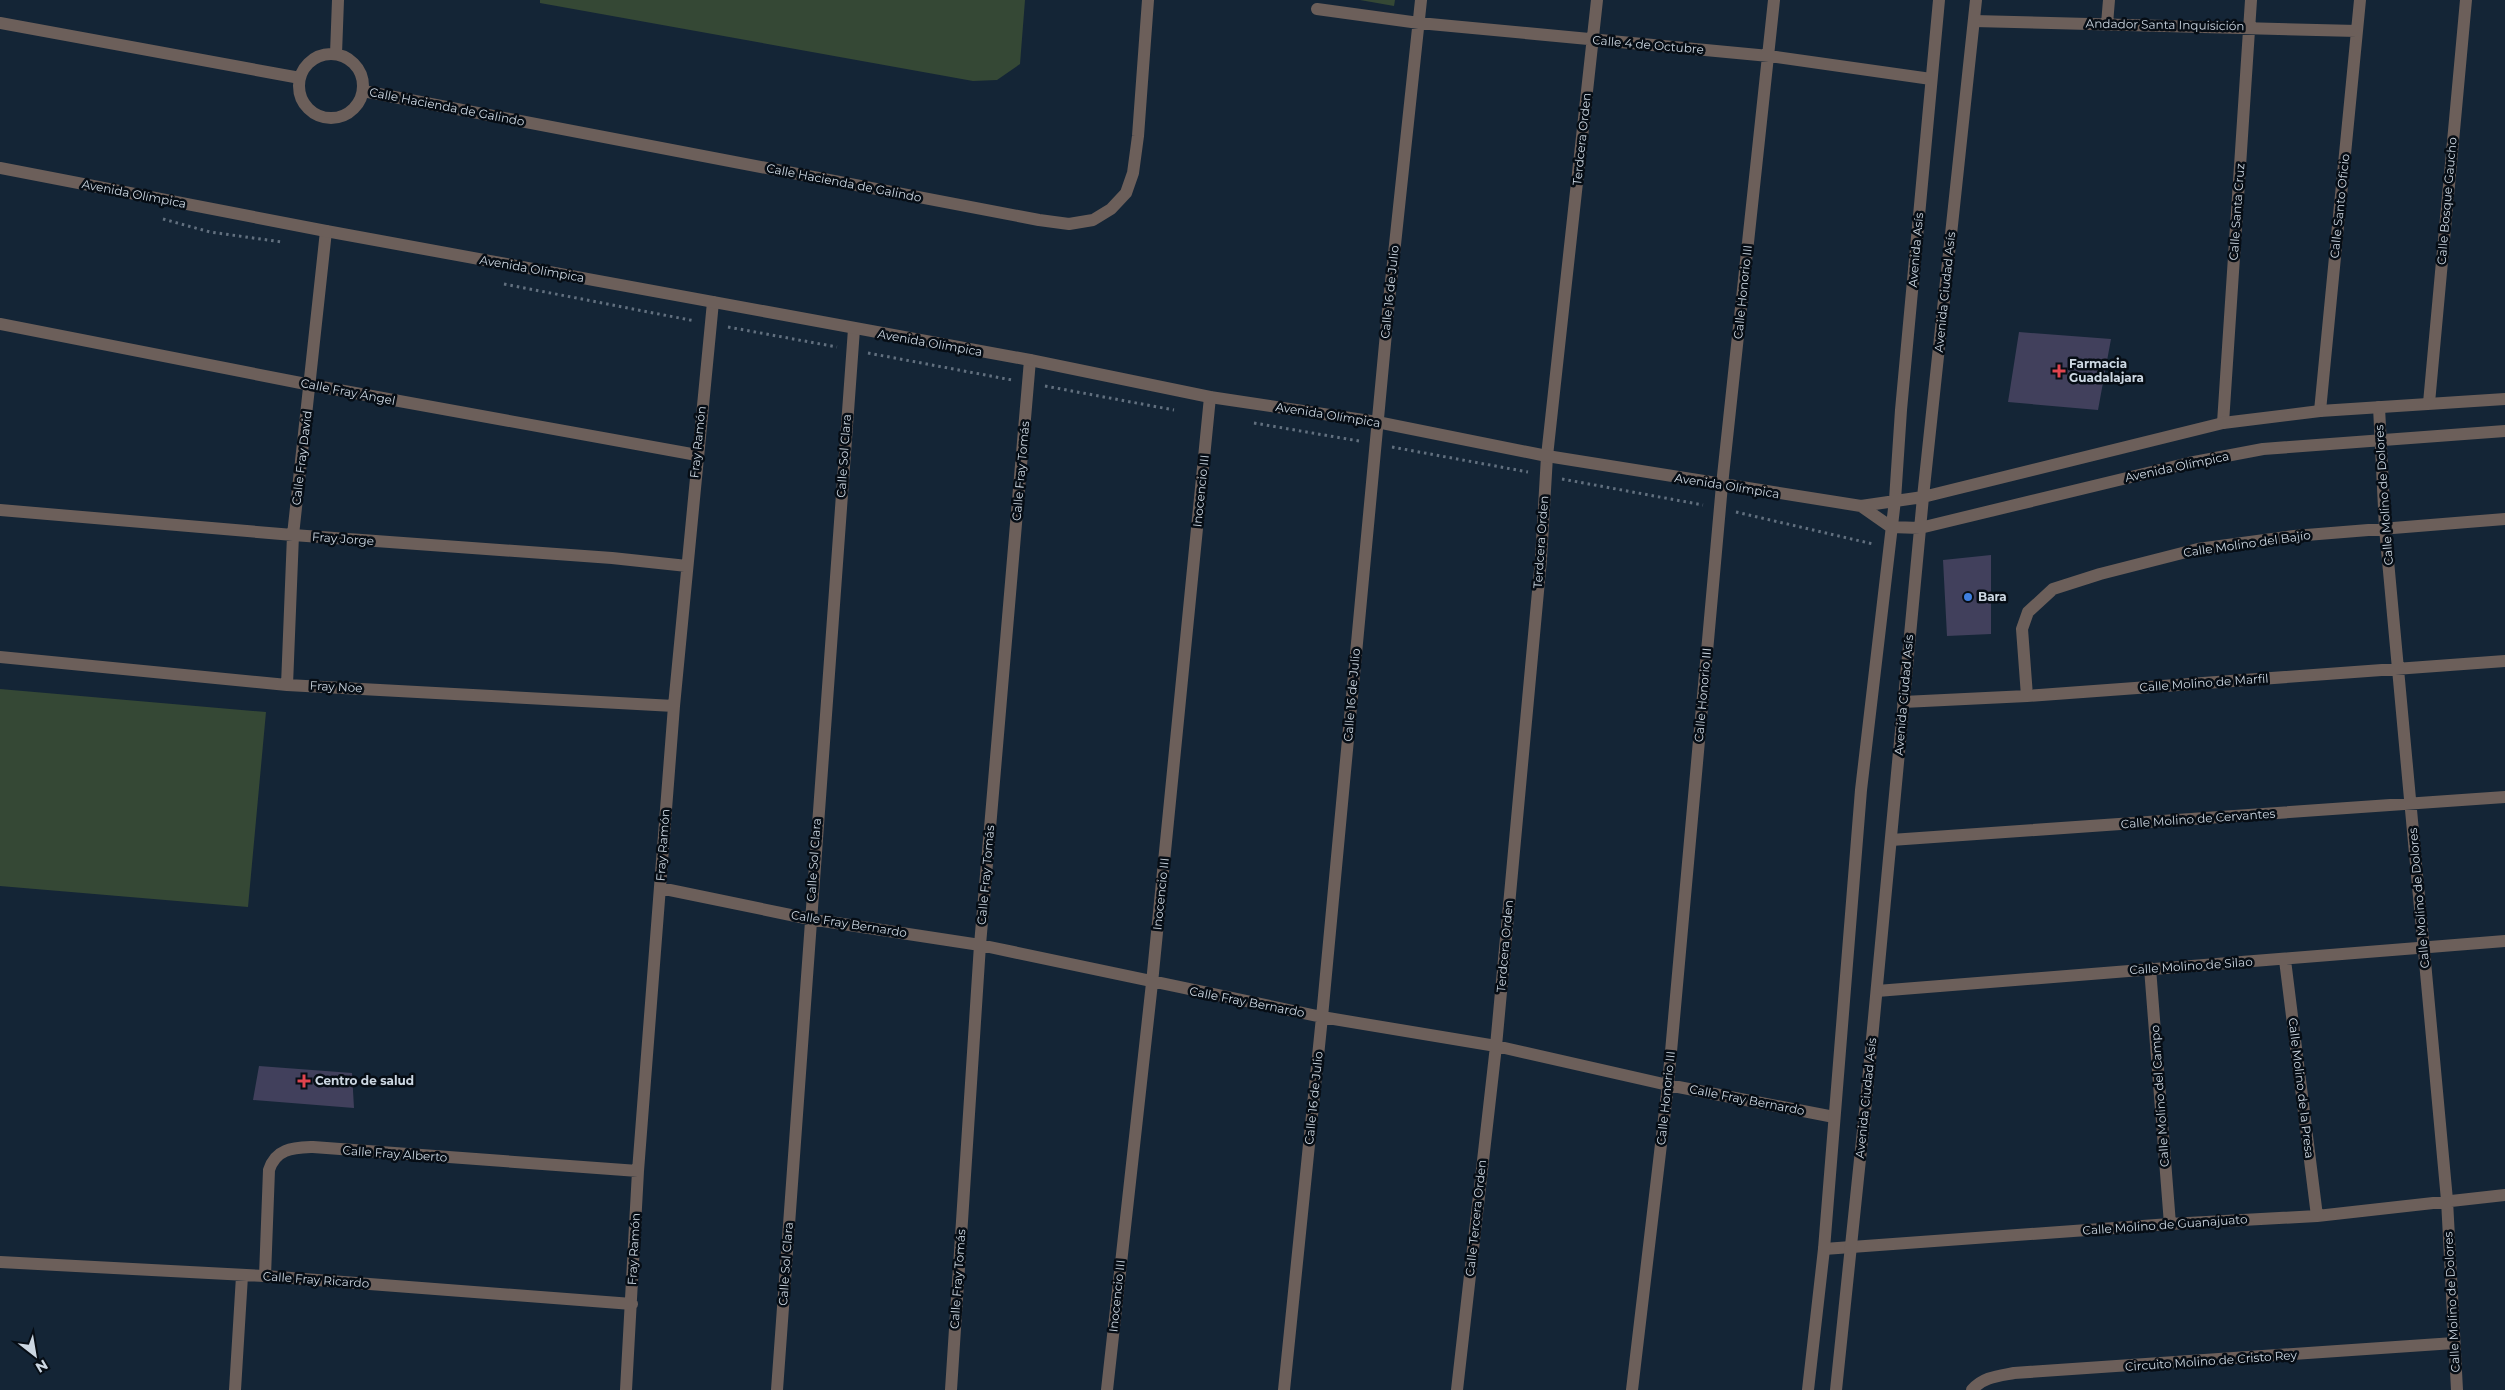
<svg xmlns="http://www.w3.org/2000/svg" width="2505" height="1390" font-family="Montserrat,sans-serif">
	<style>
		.green { fill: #354835 }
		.building { fill: #41405c }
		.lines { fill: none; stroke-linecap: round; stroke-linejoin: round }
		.path { stroke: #62707f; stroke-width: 3; stroke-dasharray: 2.5 4; stroke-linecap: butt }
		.minor { stroke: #6c5f5a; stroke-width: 12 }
		.tertiary { stroke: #6c5f5a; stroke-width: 12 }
		.health-dot { fill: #e0444e; stroke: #060d15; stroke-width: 2 }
		.shop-dot { fill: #3f7fe0; stroke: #060d15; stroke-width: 2 }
		.labels { text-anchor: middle; stroke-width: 5; stroke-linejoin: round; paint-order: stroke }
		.street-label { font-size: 12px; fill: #ccd7e2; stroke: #060d15 }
		.poi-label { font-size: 12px; font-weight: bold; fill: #ccd7e2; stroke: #060d15; text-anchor: start }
	</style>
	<rect width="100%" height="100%" fill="#142536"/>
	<path class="green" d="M540 0H1025L1020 64 997 80 973 81 540 3Z
		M1360 0H1395L1394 6Z
		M0 689 266 712 248 907 0 886Z"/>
	<path class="building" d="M2019 332 2111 339 2098 410 2008 402Z
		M1991 555V634L1947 636 1943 560Z
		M259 1066 352 1073 354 1108 253 1100Z"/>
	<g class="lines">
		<path class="path" d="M163 219 210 232 282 242
			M504 284 695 321
			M728 327 837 347
			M868 353 1012 380
			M1045 386 1174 410
			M1254 423 1359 441
			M1392 447 1528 472
			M1562 479 1703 505
			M1736 512 1873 544"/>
		<path class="minor" d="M1317 9 1419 23 1769 56 1931 79
			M1974 21 2357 31
			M0 23 300 78
			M2107 24 2109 0
			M336 54 338 0
			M299 86a32 32 0 1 1 64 0a32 32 0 1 1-64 0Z
			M363 91 1039 220 1069 224 1093 220 1111 209 1126 193 1133 173 1138 136 1148 0
			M0 324 311 385 697 455
			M2429 403 2466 0
			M2379 407 2385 528 2447 1200 2457 1390
			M2320 411 2360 0
			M2223 423 2251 0
			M0 510 293 535 612 558 687 566
			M0 657 287 685 674 706
			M287 685 293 535 326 231
			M2027 696 2022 629 2028 612 2053 589 2100 574 2198 549 2294 536 2505 519
			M1903 702 2027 696 2505 661
			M1891 840 2505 797
			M660 888 810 919 980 945 1322 1017 1496 1046 1668 1085 1834 1117
			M2285 960 2317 1216
			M2150 968 2170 1224
			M1877 991 2505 941
			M1824 1249 2170 1224 2317 1216 2505 1195
			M0 1262 265 1276 632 1304
			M265 1276 269 1170C276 1148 293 1148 313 1147L638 1171
			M235 1390 242 1276
			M626 1390 638 1171 674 706 713 302
			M777 1390 854 329
			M951 1390 980 945 1030 360
			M1107 1390 1152 983 1210 397
			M1284 1390 1322 1017 1389 301 1421 0
			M1457 1390 1496 1046 1541 559 1547 456 1597 0
			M1632 1390 1668 1085 1722 485 1774 0
			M1972 1390C1983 1377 1998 1376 2014 1373L2454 1343"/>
		<path class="tertiary" d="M0 168 326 231 1030 360 1210 397 1377 422 1547 456 1861 506 1923 497 2223 423 2320 411 2505 399
			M1861 506 1891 527 1920 528 2189 463 2263 449 2505 431
			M1808 1390 1824 1249 1861 790 1895 500 1901 410 1939 0
			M1836 1390 1867 1092 1923 497 1976 0"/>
	</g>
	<g class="health-dot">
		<path d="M2056.5 363.5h5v5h5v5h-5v5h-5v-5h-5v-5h5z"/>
		<path d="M301.5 1073.5h5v5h5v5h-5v5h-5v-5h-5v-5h5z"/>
	</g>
	<circle class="shop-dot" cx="1968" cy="597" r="5"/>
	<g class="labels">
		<g class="street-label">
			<text transform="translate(2165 25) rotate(1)" y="4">Andador Santa Inquisición</text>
			<text transform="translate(1648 45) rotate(5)" y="4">Calle 4 de Octubre</text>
			<text transform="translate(447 107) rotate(11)" y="4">Calle Hacienda de Galindo</text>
			<text transform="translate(1582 139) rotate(-84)" y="4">Terdcera Orden</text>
			<text transform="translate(844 183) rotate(11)" y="4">Calle Hacienda de Galindo</text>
			<text transform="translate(134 194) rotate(11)" y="4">Avenida Olímpica</text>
			<text transform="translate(2447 201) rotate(-85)" y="4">Calle Bosque Gaucho</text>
			<text transform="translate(2340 206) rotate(-84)" y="4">Calle Santo Oficio</text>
			<text transform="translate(2237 212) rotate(-86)" y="4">Calle Santa Cruz</text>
			<text transform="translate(1916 250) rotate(-85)" y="4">Avenida Asís</text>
			<text transform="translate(532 269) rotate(10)" y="4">Avenida Olímpica</text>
			<text transform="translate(1390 292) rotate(-84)" y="4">Calle 16 de Julio</text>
			<text transform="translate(1743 292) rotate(-84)" y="4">Calle Honorio III</text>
			<text transform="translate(1945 292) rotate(-84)" y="4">Avenida Ciudad Asís</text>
			<text transform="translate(930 343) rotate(10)" y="4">Avenida Olímpica</text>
			<text transform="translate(348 392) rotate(11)" y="4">Calle Fray Ángel</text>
			<text transform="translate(1328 415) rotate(9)" y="4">Avenida Olímpica</text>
			<text transform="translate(698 442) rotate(-84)" y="4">Fray Ramón</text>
			<text transform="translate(844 456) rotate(-86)" y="4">Calle Sol Clara</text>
			<text transform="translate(302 458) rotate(-83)" y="4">Calle Fray David</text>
			<text transform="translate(2177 467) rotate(-12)" y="4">Avenida Olímpica</text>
			<text transform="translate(1021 471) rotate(-85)" y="4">Calle Fray Tomás</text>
			<text transform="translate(1727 486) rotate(9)" y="4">Avenida Olímpica</text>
			<text transform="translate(1201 491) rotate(-84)" y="4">Inocencio III</text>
			<text transform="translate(2384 495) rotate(-94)" y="4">Calle Molino de Dolores</text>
			<text transform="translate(343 539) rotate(4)" y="4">Fray Jorge</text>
			<text transform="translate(1541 542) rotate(-86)" y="4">Terdcera Orden</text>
			<text transform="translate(2247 544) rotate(-8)" y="4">Calle Molino del Bajío</text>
			<text transform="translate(2204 683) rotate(-4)" y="4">Calle Molino de Marfil</text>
			<text transform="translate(336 687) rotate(3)" y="4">Fray Noe</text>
			<text transform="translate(1352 695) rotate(-85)" y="4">Calle 16 de Julio</text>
			<text transform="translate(1703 695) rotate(-85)" y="4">Calle Honorio III</text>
			<text transform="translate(1904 695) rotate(-85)" y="4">Avenida Ciudad Asís</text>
			<text transform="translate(2198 819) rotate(-4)" y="4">Calle Molino de Cervantes</text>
			<text transform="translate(663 845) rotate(-86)" y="4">Fray Ramón</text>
			<text transform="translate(814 860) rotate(-86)" y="4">Calle Sol Clara</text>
			<text transform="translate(986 875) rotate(-85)" y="4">Calle Fray Tomás</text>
			<text transform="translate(1161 894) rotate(-84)" y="4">Inocencio III</text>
			<text transform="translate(2419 898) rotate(-95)" y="4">Calle Molino de Dolores</text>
			<text transform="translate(849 924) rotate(9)" y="4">Calle Fray Bernardo</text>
			<text transform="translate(1505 946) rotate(-85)" y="4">Terdcera Orden</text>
			<text transform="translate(2191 966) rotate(-4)" y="4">Calle Molino de Silao</text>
			<text transform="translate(1247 1002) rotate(11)" y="4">Calle Fray Bernardo</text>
			<text transform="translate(2301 1088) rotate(83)" y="4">Calle Molino de la Presa</text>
			<text transform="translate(2160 1096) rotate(-94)" y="4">Calle Molino del Campo</text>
			<text transform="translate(1314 1098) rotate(-84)" y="4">Calle 16 de Julio</text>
			<text transform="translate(1666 1098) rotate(-84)" y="4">Calle Honorio III</text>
			<text transform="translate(1866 1098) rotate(-84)" y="4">Avenida Ciudad Asís</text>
			<text transform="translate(1747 1100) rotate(11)" y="4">Calle Fray Bernardo</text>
			<text transform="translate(395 1154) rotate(4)" y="4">Calle Fray Alberto</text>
			<text transform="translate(1476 1218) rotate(-84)" y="4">Calle Tercera Orden</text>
			<text transform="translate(2165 1225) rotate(-4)" y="4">Calle Molino de Guanajuato</text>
			<text transform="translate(634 1249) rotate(-87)" y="4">Fray Ramón</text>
			<text transform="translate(786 1264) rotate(-86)" y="4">Calle Sol Clara</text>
			<text transform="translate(958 1279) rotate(-86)" y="4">Calle Fray Tomás</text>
			<text transform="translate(316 1280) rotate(4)" y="4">Calle Fray Ricardo</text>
			<text transform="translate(1117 1296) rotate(-84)" y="4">Inocencio III</text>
			<text transform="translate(2452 1302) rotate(-93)" y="4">Calle Molino de Dolores</text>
			<text transform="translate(2211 1361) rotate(-4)" y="4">Circuito Molino de Cristo Rey</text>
		</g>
		<g class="poi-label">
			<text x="2069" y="368">Farmacia<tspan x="2069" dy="14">Guadalajara</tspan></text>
			<text x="1978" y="601">Bara</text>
			<text x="315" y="1085">Centro de salud</text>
		</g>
	</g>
	<g transform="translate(35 1355) rotate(149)" stroke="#060d15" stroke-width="4" paint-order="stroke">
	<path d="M0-4L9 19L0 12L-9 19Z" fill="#ccd7e2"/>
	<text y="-8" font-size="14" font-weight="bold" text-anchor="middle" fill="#ccd7e2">N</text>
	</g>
</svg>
